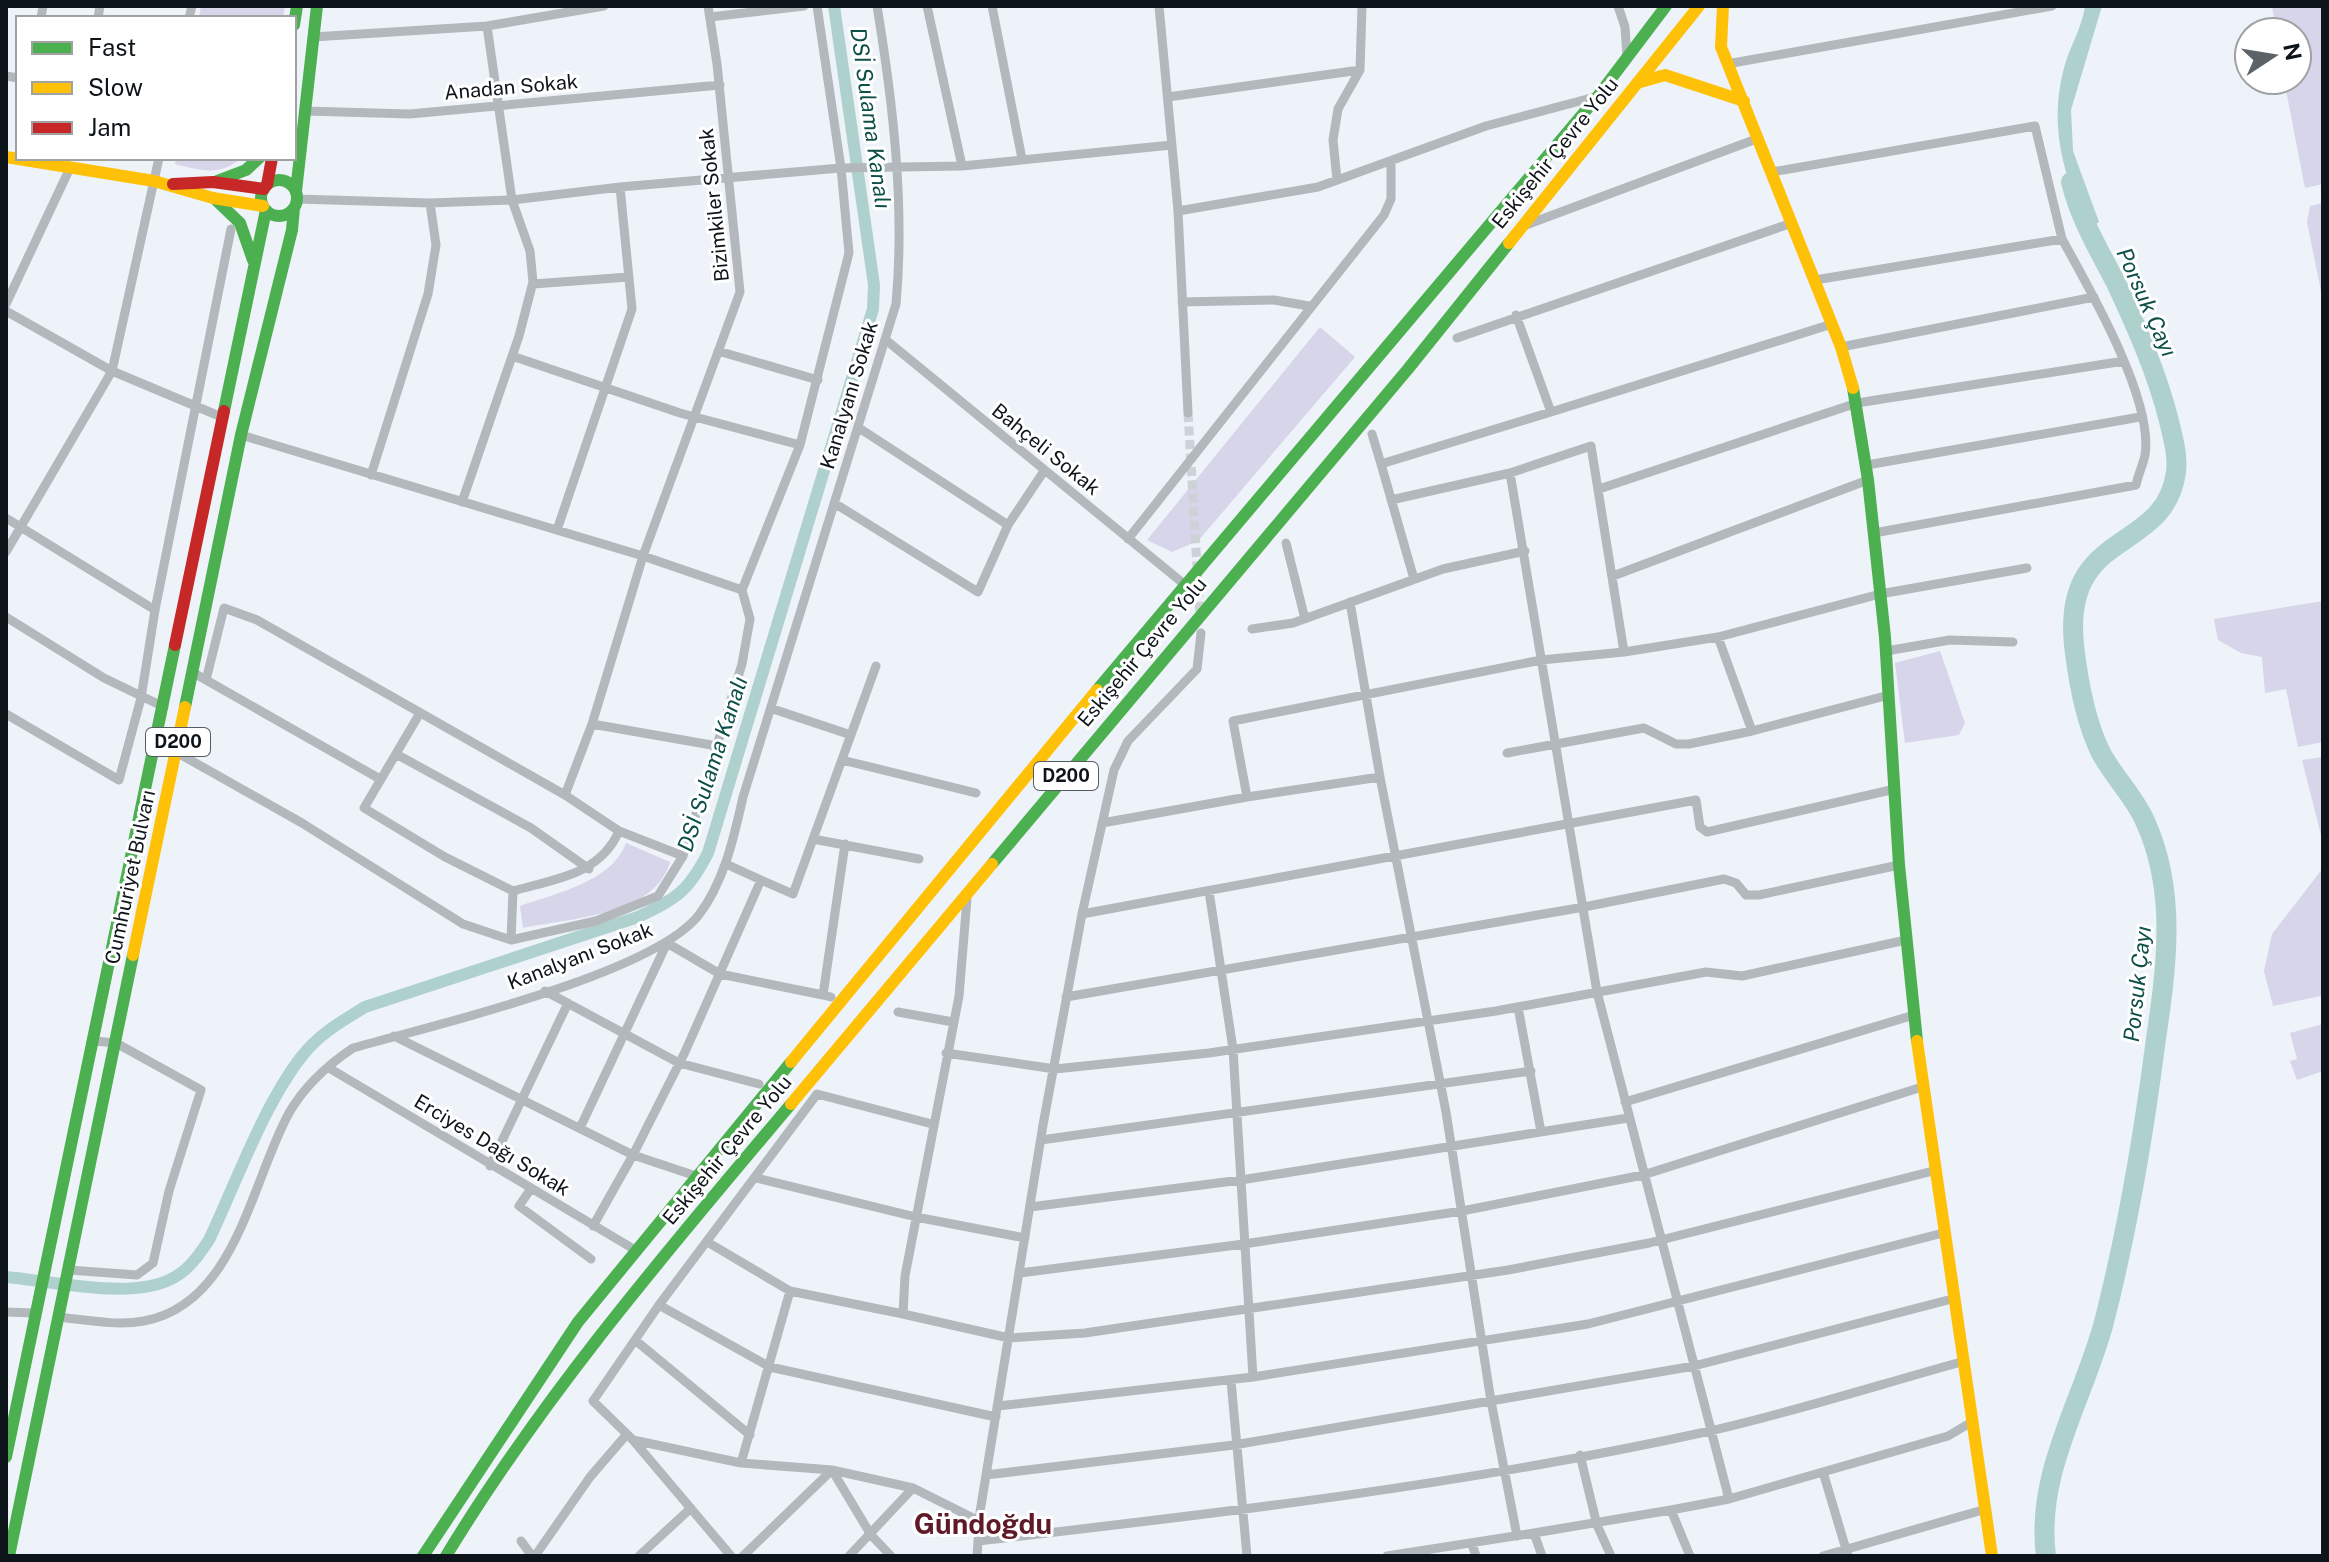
<svg xmlns="http://www.w3.org/2000/svg" width="2329" height="1562" font-family="'Public Sans',sans-serif">
	<style>
		.green { fill: #d6d5ea }
		.water { fill: #afd1ce }
		.lines { fill: none; stroke-linecap: round; stroke-linejoin: round }
		.canal { stroke: #afd1ce; stroke-width: 12 }
		.river { stroke: #afd1ce; stroke-width: 20 }
		.street-tunnel { stroke: #ccd2d7; stroke-width: 9; stroke-dasharray: 9 4.5; stroke-linecap: butt }
		.street { stroke: #b2b8bc; stroke-width: 9 }
		.fast { stroke: #4caf50; stroke-width: 12 }
		.slow { stroke: #ffc107; stroke-width: 12 }
		.jam { stroke: #c62828; stroke-width: 12 }
		.labels { text-anchor: middle; stroke-width: 6; stroke-linejoin: round; paint-order: stroke }
		.shield { fill: #fff; stroke: #565b5f; stroke-width: 2 }
		.shield-label { font-size: 18px; font-weight: bold; fill: #0e151a }
		.street-label { font-size: 20px; fill: #0e151a; stroke: #fff }
		.water-label { font-size: 22px; font-style: italic; fill: #0e4f49; stroke: #fff }
		.district-label { font-size: 28px; font-weight: bold; fill: #5f1a27; stroke: #fff }
	</style>
	<rect width="100%" height="100%" fill="#edf3f8"/>
	<path class="green" d="M201 6H285L283 18H199Z
		M2272 6H2323V184L2305 188 2284 80H2297V32H2276Z
		M176 158H241C220 177 199 170 175 164Z
		M2323 203V301L2307 222 2310 206Z
		M1320 327 1355 357 1198 541 1172 552 1147 540Z
		M2323 601V742L2298 747 2286 689 2265 693 2262 657 2241 653 2218 640 2214 619Z
		M1940 651 1965 723 1959 735 1905 743 1895 663Z
		M2323 757V843L2302 760Z
		M626 843 670 862C655 916 570 918 523 928L520 906C556 893 612 882 626 843Z
		M2323 868V1001L2321 996 2273 1006 2264 971 2272 934Z
		M2323 1024V1071L2297 1080 2290 1061 2297 1059 2290 1033Z"/>
	<path class="water" d="M2085 6H2102L2071 110 2073 151 2099 222 2089 229C2064 180 2049 127 2063 72 2068 49 2082 29 2085 6Z"/>
	<g class="lines">
		<path class="canal" d="M6 1277C52 1281 131 1300 171 1279 188 1271 199 1255 209 1240 236 1183 264 1104 302 1056 319 1034 342 1021 365 1007L638 917C677 898 688 892 708 853L873 309 874 285 834 6"/>
		<path class="river" d="M2046 1556C2035 1473 2083 1401 2104 1322 2127 1232 2143 1139 2155 1046 2166 970 2178 893 2145 821 2134 796 2113 776 2101 753 2085 721 2078 680 2074 645 2062 527 2165 555 2176 472 2178 455 2173 438 2169 421 2157 373 2137 328 2116 283 2099 250 2080 219 2071 182"/>
		<path class="street-tunnel" d="M1188 413 1200 617"/>
		<path class="street" d="M817 6 841 168 962 166 1172 145
			M927 6 962 166
			M992 6 1022 159
			M1159 6 1178 211 1188 413
			M1618 6 1625 27 1627 57
			M710 17 804 6
			M41 18 43 6
			M98 18 100 6
			M189 18 192 6
			M313 37 487 26 604 6
			M1727 64 2052 6
			M6 76 18 78
			M1168 97 1360 70
			M305 111 410 114 720 85
			M1772 172 2035 126 2062 239
			M1337 180 1333 140 1338 109 1360 70 1362 6
			M297 199 430 203 512 200 620 187
			M1178 211 1318 187 1486 126 1595 97
			M1526 225 1759 138
			M1815 280 2062 239C2089 288 2154 400 2145 455 2143 465 2138 475 2136 485L1874 533
			M533 284 629 277
			M1182 302 1274 300 1309 306
			M6 304 69 170
			M6 311 112 371 224 418
			M1516 315 1551 412 1832 324
			M1457 338 1792 223
			M886 340 1184 584
			M1841 347 2094 297
			M718 351 818 380
			M512 356 680 413 800 445
			M859 428 1008 525
			M1372 434 1381 464 1551 412
			M241 435 643 556 740 292 717 64 708 6
			M1381 464 1414 579
			M1867 465 2140 417
			M1510 473 1597 992 1729 1499 1948 1436 1970 1423
			M371 475 428 294 436 245 430 203
			M1599 489 1857 403 2124 361
			M1391 500 1510 473 1591 446 1624 652 1718 637 1880 594 2027 568
			M462 502 519 336 533 282 530 251 512 200 487 26
			M834 503 978 592 1008 525 1044 471
			M6 518 155 610
			M557 530 632 309 620 187 841 168 849 253 800 445 742 590
			M1128 539 1384 215 1391 199V161
			M1286 543 1305 619
			M6 552 112 371 159 158
			M1613 576 1868 480
			M1350 602 1380 777 1446 1112 1491 1401 1517 1536
			M6 617 104 678 164 707
			M1252 629 1293 623 1443 569 1525 551
			M1718 637 1752 731
			M1886 651 1950 640 2013 642
			M192 672 380 779
			M206 680 224 608 257 620 565 795 619 831 683 856
			M773 709 851 735
			M420 713 364 808 445 857 513 891
			M6 714 119 780 141 698 155 610 231 229
			M592 724 717 746
			M176 752 302 823 463 924 511 940 596 921 658 896 683 856 742 664 750 619 742 590 643 556 592 724 565 795
			M1507 753 1644 728 1676 744H1689L1752 731 1889 695
			M396 754 531 828 589 869
			M842 760 976 793
			M1247 797 1380 777
			M1102 823 1247 797 1233 721 1541 660 1624 652
			M813 839 919 859
			M726 864 761 880
			M967 899 959 996 905 1276 903 1314 1009 1338 1085 1333 1508 1270 1649 1243 1933 1171
			M1082 914 1696 800 1700 827 1707 832 1895 789
			M511 940 513 891C554 879 600 875 619 831
			M545 991 679 1063 759 1084
			M831 997 823 995 845 844
			M1066 997 1584 907 1724 879 1736 883 1746 895H1759L1899 865
			M1518 1007 1541 1132
			M898 1012 953 1022
			M394 1036 633 1155 685 1052 761 880 793 894 876 666
			M946 1053 1055 1069 1209 1053 1496 1011 1706 972 1742 976 1906 940
			M329 1068 637 1251
			M1625 1102 1914 1015
			M580 1128 667 943 720 974 823 995
			M1041 1140 1531 1071
			M490 1166 568 1003
			M756 1178 916 1217 1025 1238
			M530 1190 519 1206 591 1259
			M1030 1207 1241 1180 1628 1118
			M593 1226 633 1155 696 1176
			M709 1243 790 1291 903 1314
			M69 1270 137 1275 153 1263 169 1191 201 1090 116 1043 94 1041
			M1020 1273 1244 1244 1462 1211 1643 1175 1922 1087
			M790 1291 741 1463 832 1470 913 1488 979 1521
			M659 1305 770 1367 996 1417
			M6 1312 35 1313
			M58 1317C86 1320 116 1326 144 1321 236 1304 251 1182 289 1113 304 1087 329 1064 353 1048 431 1026 650 975 698 916 724 883 734 837 743 797L896 304C905 205 893 103 877 6
			M635 1340 750 1435
			M1253 1377 1588 1324 1943 1233
			M1231 1381 1247 1556
			M998 1406 1253 1377 1233 1049 1209 891
			M633 1440 741 1463
			M1580 1455 1597 1525 1611 1556
			M1823 1472 1848 1556
			M986 1475 1234 1445 1694 1366 1952 1299
			M521 1541 532 1556
			M978 1541C1223 1513 1469 1484 1710 1431 1794 1412 1878 1385 1961 1362
			M1472 1544 1476 1556
			M535 1556 590 1477 627 1434
			M639 1556 691 1508
			M731 1556 633 1440 593 1401 659 1305 817 1094 932 1124
			M743 1556 832 1470 871 1535 891 1556
			M849 1556 913 1488
			M977 1556 980 1512 1043 1125 1082 914 1114 770 1128 741 1197 669 1201 633
			M1387 1556 1534 1533
			M1542 1556 1534 1533 1671 1510
			M1690 1556 1671 1510 1729 1499
			M1823 1556 1986 1509"/>
		<path class="fast" d="M294 25 297 6
			M261 198a18 18 0 1 1 36 0a18 18 0 1 1-36 0Z
			M217 181 246 170 259 158
			M296 191 317 6
			M216 200 240 223 253 260
			M1853 388 1868 480 1885 637 1899 865 1917 1041
			M224 411 266 210
			M1097 690 1598 96 1666 6
			M185 707 241 435 292 230 294 208
			M992 864 1408 369 1509 243
			M6 1457 175 645
			M9 1556 133 955
			M423 1556 578 1322 791 1062
			M446 1556C545 1393 669 1249 791 1104"/>
		<path class="slow" d="M1723 6 1721 47 1841 347 1853 388
			M1637 83 1665 75 1744 101
			M6 157 154 181 213 198 263 206
			M1509 243 1699 6
			M133 955 185 707
			M1917 1041 1992 1556
			M791 1062 1097 690
			M791 1104 992 864"/>
		<path class="jam" d="M173 184 213 182 264 189
			M267 185 272 158
			M175 645 224 411"/>
	</g>
	<g class="labels">
		<g class="shield">
			<rect x="146" y="728" width="64" height="28" rx="6"/>
			<rect x="1034" y="762" width="64" height="28" rx="6"/>
		</g>
		<g class="shield-label">
			<text x="178" y="748">D200</text>
			<text x="1066" y="782">D200</text>
		</g>
		<g class="street-label">
			<text transform="translate(511 87) rotate(-5)" y="7">Anadan Sokak</text>
			<text transform="translate(1555 153) rotate(-51)" y="7">Eskişehir Çevre Yolu</text>
			<text transform="translate(714 205) rotate(-96)" y="7">Bizimkiler Sokak</text>
			<text transform="translate(849 395) rotate(-73)" y="7">Kanalyanı Sokak</text>
			<text transform="translate(1046 449) rotate(39)" y="7">Bahçeli Sokak</text>
			<text transform="translate(1142 652) rotate(-50)" y="7">Eskişehir Çevre Yolu</text>
			<text transform="translate(130 877) rotate(-78)" y="7">Cumhuriyet Bulvarı</text>
			<text transform="translate(580 956) rotate(-21)" y="7">Kanalyanı Sokak</text>
			<text transform="translate(492 1145) rotate(31)" y="7">Erciyes Dağı Sokak</text>
			<text transform="translate(727 1150) rotate(-50)" y="7">Eskişehir Çevre Yolu</text>
		</g>
		<g class="water-label">
			<text transform="translate(871 118) rotate(82)" y="8">DSİ Sulama Kanalı</text>
			<text transform="translate(2147 302) rotate(66)" y="8">Porsuk Çayı</text>
			<text transform="translate(712 764) rotate(-72)" y="8">DSİ Sulama Kanalı</text>
			<text transform="translate(2137 984) rotate(-84)" y="8">Porsuk Çayı</text>
		</g>
		<g class="district-label">
			<text x="983" y="1534">Gündoğdu</text>
		</g>
	</g>
	<rect width="2329" height="1562" fill="none" stroke="#0e151a" stroke-width="16"/>
	<rect x="16" y="16" width="280" height="144" fill="#ffffff" stroke="#9fa1a3" stroke-width="2"/>
	<rect x="32" y="42" width="40" height="12" fill="#4caf50" stroke="#9fa1a3" stroke-width="2"/>
	<text x="88" y="56" font-size="24" fill="#0e151a">Fast</text>
	<rect x="32" y="82" width="40" height="12" fill="#ffc107" stroke="#9fa1a3" stroke-width="2"/>
	<text x="88" y="96" font-size="24" fill="#0e151a">Slow</text>
	<rect x="32" y="122" width="40" height="12" fill="#c62828" stroke="#9fa1a3" stroke-width="2"/>
	<text x="88" y="136" font-size="24" fill="#0e151a">Jam</text>
	<g transform="translate(2273 56) rotate(78)"><circle r="38" fill="#ffffff" stroke="#9fa1a3" stroke-width="2"/>
	<path d="M0-6L14 30L0 20L-14 30Z" fill="#5c6368"/>
	<text y="-12" font-size="22" font-weight="bold" text-anchor="middle" fill="#0e151a">N</text>
	</g>
</svg>
